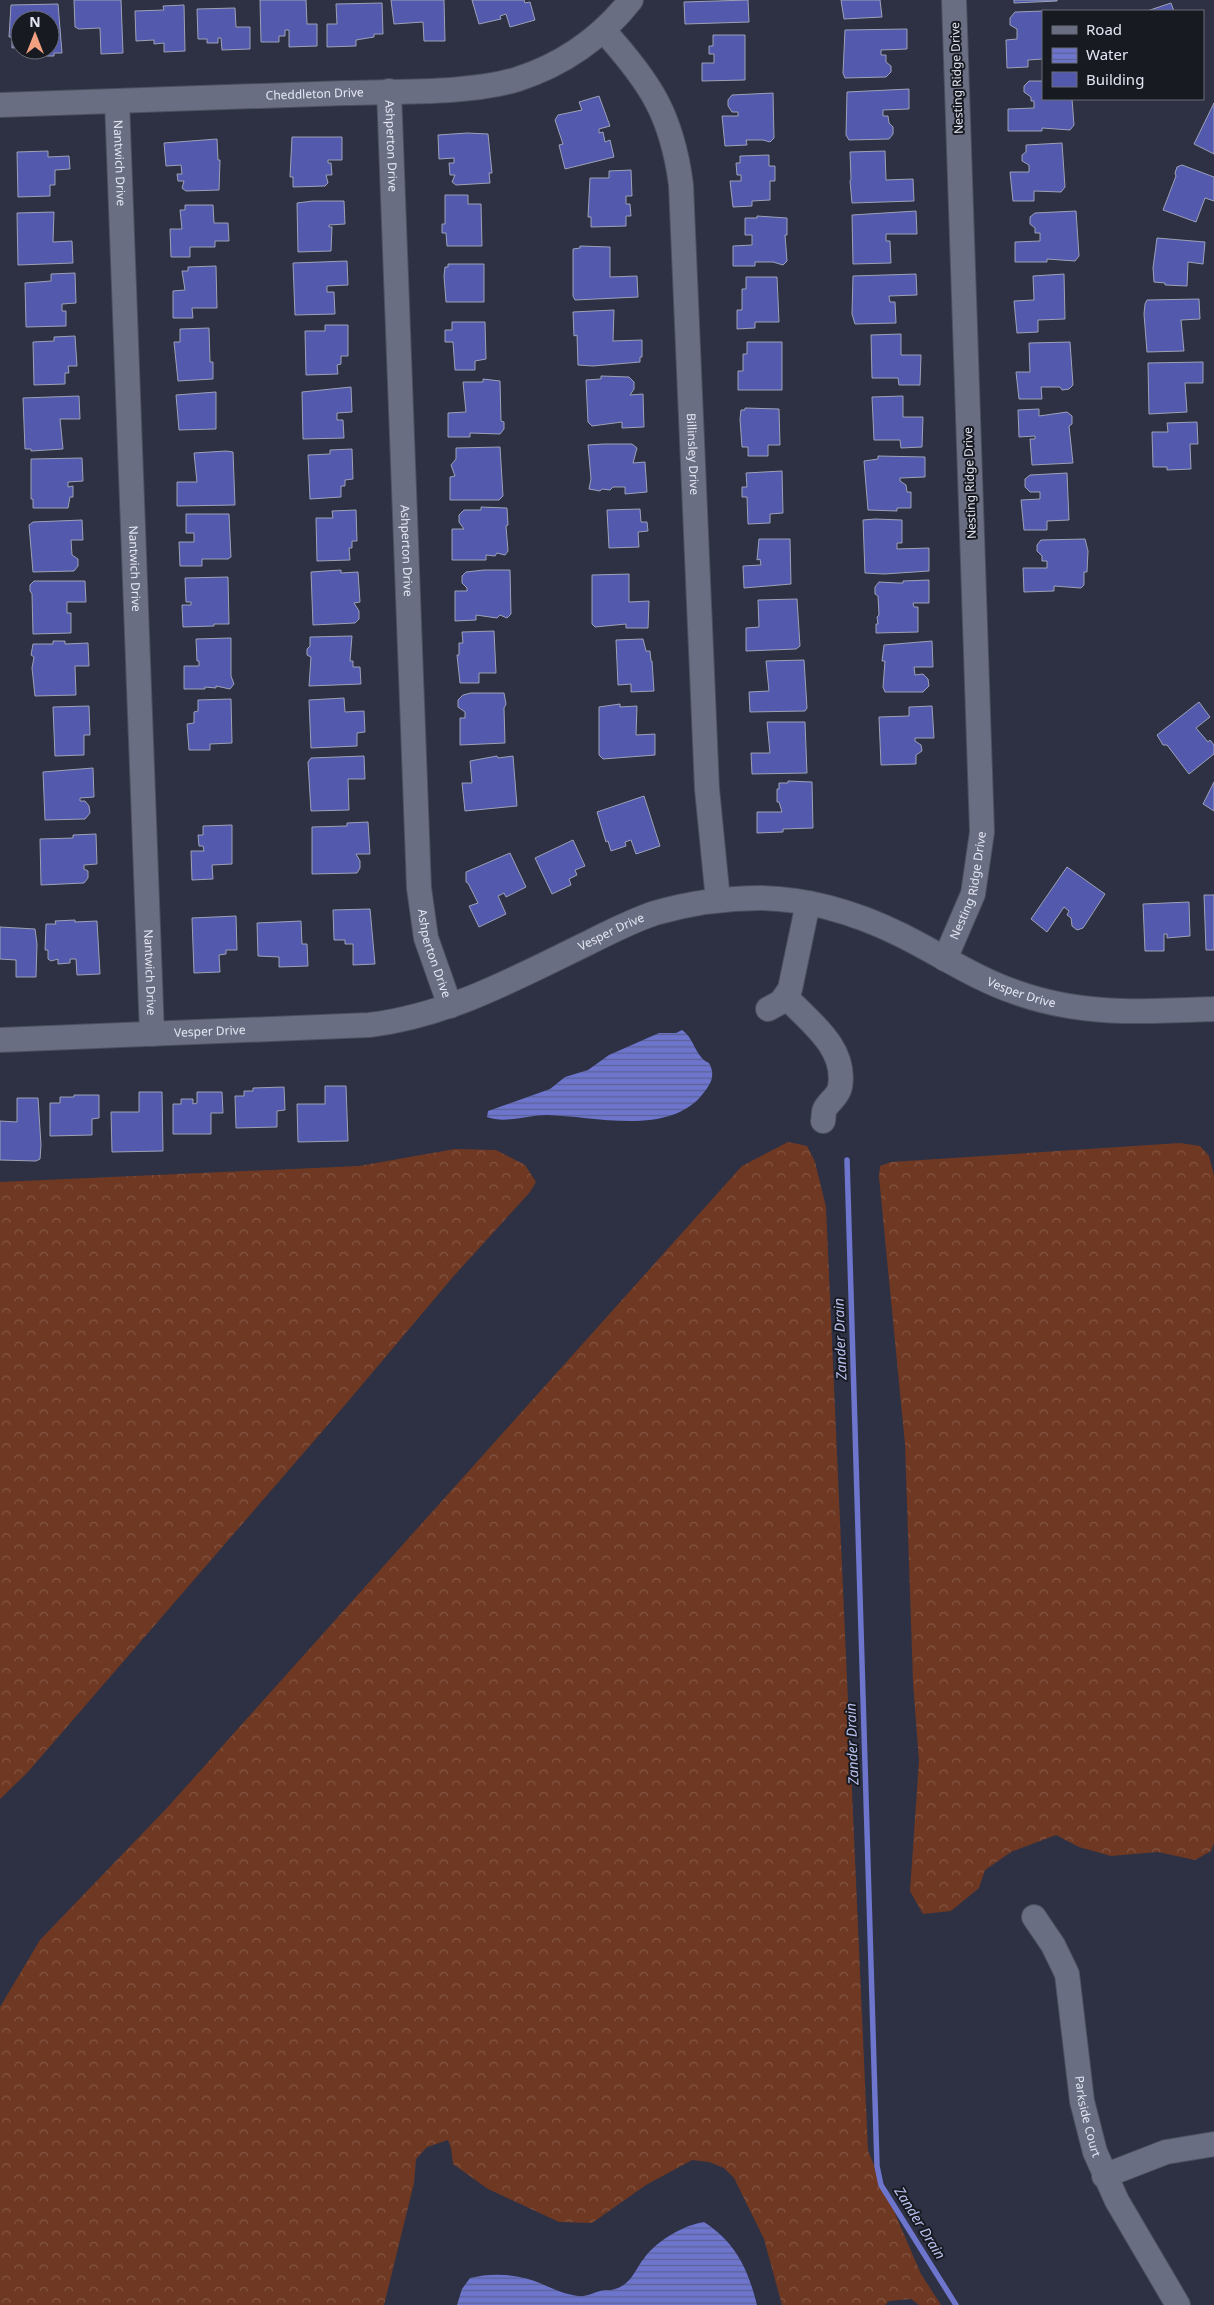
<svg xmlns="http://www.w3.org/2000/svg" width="1214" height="2305" font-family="'Noto Sans',sans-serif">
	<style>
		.forest { fill: url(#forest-crowns) }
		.water { fill: url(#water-rules) }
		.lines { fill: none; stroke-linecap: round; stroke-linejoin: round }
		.stream { stroke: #6d76cc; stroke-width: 5.5 }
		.building { fill: #535aad; stroke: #9ca1b7 }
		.minor-casing { stroke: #4c4f5e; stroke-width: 26 }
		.minor { stroke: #6a6e82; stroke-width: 24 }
		.labels { text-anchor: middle; stroke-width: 4; stroke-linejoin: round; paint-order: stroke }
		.street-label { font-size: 12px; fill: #e4e7f3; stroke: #181a22 }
		.water-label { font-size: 14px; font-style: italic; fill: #b9c1ee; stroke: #181a22 }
	</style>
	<defs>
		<pattern id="forest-crowns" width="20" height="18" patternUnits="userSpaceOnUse" patternTransform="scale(1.25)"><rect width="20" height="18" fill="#6f3822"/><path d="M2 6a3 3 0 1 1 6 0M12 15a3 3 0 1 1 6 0" fill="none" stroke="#835543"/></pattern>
		<pattern id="water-rules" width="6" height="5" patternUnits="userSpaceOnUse" patternTransform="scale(1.25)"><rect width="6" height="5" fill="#6d76cc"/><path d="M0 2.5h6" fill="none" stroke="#5d6298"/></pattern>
	</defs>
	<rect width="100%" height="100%" fill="#2e3143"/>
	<path class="forest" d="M788 1142 807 1146 815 1162 826 1207 868 2151 921 2274 941 2305H919L911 2299 889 2301 885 2305H782L764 2239 734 2178 724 2168 709 2162 692 2160 646 2185 592 2223 559 2222 488 2189 453 2164 451 2148 448 2140 427 2147 416 2159 414 2183 384 2305H0V2007L40 1940 166 1809 742 1166Z
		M1180 1143 1200 1146 1209 1156 1214 1175V1843L1211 1851 1195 1860 1158 1852 1111 1856 1079 1847 1056 1835 1011 1852 985 1870 979 1888 951 1911 923 1914 910 1891 919 1761 913 1682 905 1444 879 1177 880 1166 891 1162Z
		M455 1149 496 1150 525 1165 536 1182 530 1192 452 1278 345 1405 27 1773 0 1799V1182L359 1166Z"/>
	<path class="water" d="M682 1030C695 1039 695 1057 709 1063 715 1074 712 1082 705 1091 672 1138 595 1116 547 1115 527 1115 506 1124 487 1117L488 1111 550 1089 565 1077 588 1070 609 1055 659 1033H676Z
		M704 2222C736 2243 748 2269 757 2305H457L462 2289 470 2278C493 2272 520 2274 542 2284 553 2289 564 2294 578 2296 587 2297 592 2293 600 2291 605 2289 610 2291 615 2289 632 2284 635 2269 645 2257 658 2240 684 2225 704 2222Z"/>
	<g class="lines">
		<path class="stream" d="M847 1160 877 2166 881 2185 956 2305"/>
	</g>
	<path class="building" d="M74 0H121L123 53 101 54 100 28 79 29 75 27Z
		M260 0H306L307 24H317V46L289 47V30H285V36H279V42H261Z
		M391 0H444L445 41H424L423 22 394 24Z
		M472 0H524L525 3 530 2 535 20 510 27 506 14 500 16 501 19 479 24Z
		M748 0 749 22 685 24 684 2Z
		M841 0H880L882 17 844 19Z
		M1014 0H1057V1L1014 3Z
		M382 3 383 34H374V37L356 40V46L327 47V24H337L336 4Z
		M1171 3 1174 11H1147Z
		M58 4 62 53H54V56H34V50H50V20H20V47L12 48V37H9L11 5Z
		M184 5 185 51 164 52V43L154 44V40L136 41 135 11 164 10 163 6Z
		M235 8 236 27H250V49L222 50 221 38H218V43H207V39H198L197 9Z
		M1043 11V59L1028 60V67L1007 68 1006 40 1017 39V29L1010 25V18L1015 12Z
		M907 29V49L881 50V55H886V62L891 66V72L886 77 845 78 843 73 845 30Z
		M713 35H745V80L702 81V63H714V54H709V46H713Z
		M1029 81H1043V99H1072L1074 125 1070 130 1042 128V131H1008V109L1034 108V101H1031V97L1024 92V86Z
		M909 89V109L883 110V116H888L889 123 893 127V134L889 139 849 140 846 135 847 92Z
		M773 93 774 138 770 142 763 140H746L747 145 725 146 722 116H738V112H732L728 106V100L732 95Z
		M599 96 610 126 599 129V133L603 132 605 142 610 140 614 157 565 169 559 145 563 144 555 120 558 115 582 110 579 102Z
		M1214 103V154L1194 144Z
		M467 133 488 134 492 173H489L490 183 456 185 452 182 455 175H450L449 163H454V158L439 159 438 135Z
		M292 137H342V160H328V163H331L332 175H326L328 183 325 186 293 187V177H290Z
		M217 139 218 160H220L219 190 186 191 182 188 184 181H178L177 174H182L181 165 166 166 164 143Z
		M1062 143 1065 187 1061 192 1034 191V201H1013L1010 172H1029V165L1022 161V155L1026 152V145Z
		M48 151V157L69 156 70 169 55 170V185H50V196L18 197 17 152Z
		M885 151 886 180 913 179 914 201 852 203 850 181 851 179 850 152Z
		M769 155V166H775V181H770V200L752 201V206L733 207 730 181H741V175H737L736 163H740V156Z
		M1182 165 1214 177V201L1205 198 1196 222 1163 210 1176 176 1175 173 1177 167Z
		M631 170 632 196H626V204H630L631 216H626V226L591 227V217H588L590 178H609V171Z
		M445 195H468V204H481L482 246H447L446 233H442V224H445Z
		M313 201H344L345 224 329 225V227H332L331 251 298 252 297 203Z
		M185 205H213L214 223H228L229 241H215V247H190V257H171L170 229H182L180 210H185Z
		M916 211 917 234H886V241H890L891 263 853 264 852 215Z
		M1076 211 1079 256 1075 261 1047 259V262H1015V242L1040 241V233H1035V228L1030 224V217L1035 213Z
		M54 212 53 242 72 241 73 263 18 265 17 213Z
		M757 216 787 218V235H785L787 261 783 265 773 262H755V266H733V246L752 245V235H745V218H757Z
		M1157 238 1205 242 1203 264 1188 262 1187 286 1165 285V283L1154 282 1153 268Z
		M580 246 610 247V277L637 276 638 297 575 300 573 296V249L580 248Z
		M347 261 348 285 327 286V292H334L335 314 295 315 293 263Z
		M448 264H484V302H446L444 276 445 267H448Z
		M216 266 217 308H192L193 318H173V291L185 290 182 271H188V267Z
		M75 273 76 303 62 304V311H66V326L26 327 25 283 51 281V274Z
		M916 274 917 295 889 296 890 302H895L896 323 855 324 852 314 853 276Z
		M1064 274 1065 319 1038 320V332L1017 333 1014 301 1034 300 1033 276Z
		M746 277H777L779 322H755V328L737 329V310H742V289H746Z
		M1199 299 1200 319 1181 320 1184 351 1147 352 1144 314 1145 304 1147 300Z
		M614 310 613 341 642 340V357H640V362L593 366 578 365 577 335 574 336 573 312Z
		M452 322H485L486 359 475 361V370H455L453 342H445V330H452Z
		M325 325H348V356H341V364L337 365 338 374 306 375 305 331H325Z
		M209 328 210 362H213V379L178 381 174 342H180V329Z
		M901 334V355H921L920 385H899L898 378H872L871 335Z
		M75 336 77 366H68L69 373H65V384L34 385 33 342 54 341V337Z
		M747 342H782V390H738V371H743V354H747Z
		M1070 342 1073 385 1069 389 1062 390 1060 387H1041L1042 399H1019L1016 372H1030L1029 343Z
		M1203 362V383H1185L1187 412 1149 414 1148 363Z
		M601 376 629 377 634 382V389L630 395 643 394 644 427 622 428V422L592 426 588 422 586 380 601 379Z
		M483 379 500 381 501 421 504 422V429L500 434 470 433V437H448V413L466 412 463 382H483Z
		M351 387 352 412 337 413V420H343L344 438 303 439 302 392Z
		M216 392V429L179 430 176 395Z
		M79 396 80 419H60L63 449 31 451V449H25L23 398Z
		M903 396V417H923L922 447 901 448 900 440H874L872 397Z
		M745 408 779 409 780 445H768V456H748V447H742L740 419 741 410H745Z
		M1039 409V416L1067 412 1072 416V424L1069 426 1073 463 1032 465 1030 439H1035V436L1019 437 1018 410Z
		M1197 422 1198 444H1190L1191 469 1167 470V467H1153L1152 432H1168L1167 423Z
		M604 444H632L637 448 633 463 645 462 647 492 625 494V487H613L610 490 602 489 600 491 589 489 591 479 588 445Z
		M500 447 503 496 499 500H450V477L455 476 451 465 456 459V448Z
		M352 449 353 479 345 480V486H341V497L310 499 308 455 330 454V450Z
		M226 451 233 452 235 505 177 506V482H197L194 453Z
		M878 456 925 457V477L900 478V481L906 485 907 492H911V508H897V511L868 510 864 461 878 459Z
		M82 458 83 481 68 482V487L73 486V497H70L68 508H33V499H31V459Z
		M782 471 783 513 770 514V523L748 524 747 497H742V487H747L746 473Z
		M1067 473 1069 520 1047 521V530H1024L1021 500 1040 499V492H1030L1025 487V479L1030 475Z
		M481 507 507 508 508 525 506 526 508 551 505 555 497 553 495 556 486 555V560H452V529H464L459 522V515L464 510H481Z
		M640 509 641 522H647L648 531 638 532 639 547 609 548 607 510Z
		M356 510 357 541H352V548H349L350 560 317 561 316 518H333L332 511Z
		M186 514H229L231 557 228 559H202V566H180L179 542H194V533H186Z
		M875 519 902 520V543H897V549L929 548V571L884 574 865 573 863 520Z
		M82 520 83 540H71L72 555 78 559V566L74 571 33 572 29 525 33 522Z
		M759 539H790L791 584 744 588 743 566 761 565 760 559 757 560Z
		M1085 539 1088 551 1087 572H1084V585L1081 588 1054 586V591L1024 592 1023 568H1047V561H1042V556L1037 551V545L1041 540Z
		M341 570V573L358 572 360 602 354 603 359 611V619L355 623 313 625 311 572Z
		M484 570H510L511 614 507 618 500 615 497 618 476 615V620L455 621V591H467V588L462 583V576L466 572Z
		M629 574V602L649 601 648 628H626V624L595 627 592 624V575Z
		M228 577 229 624H214V626L183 627 182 605H191V602H186L185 578Z
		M929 580V603H913L914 607H918V632L876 633V624H878L877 617 879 615 878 596 875 594V587L879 582 898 583H903V581Z
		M34 581H85L86 602H67V613H71V633L33 634 32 594 30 591V585Z
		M797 599 800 646 796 649 746 651V628L759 627 758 600Z
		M494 631 496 673H479V683H460L457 655H459V643H463L462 632Z
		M352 636 350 661H353V667H360L361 684 309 686 311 657 307 655V649L310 646V637Z
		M231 638V676L234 684 230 689 216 686V688L205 687V689H184V666H199V661H197L196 639Z
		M643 639 646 651H650L651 661H652L654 691 631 692V684L618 685 616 640Z
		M53 641H65V644L88 643 89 666H75L76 695 35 696 32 668 34 657 31 655 33 644H53Z
		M932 641 933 667H914L915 675 923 674 928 679 929 686 923 692H885L883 687 885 661H882L884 645Z
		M804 660 807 708 805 711 750 712 749 692 769 691 766 661Z
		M471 693H504L506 704 504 708 505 743 460 745V718H465V712L458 707V700L463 695Z
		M344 698 345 712 364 711 365 732 357 733V746L311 748 309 700Z
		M231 699 232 743 210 744V750H189L187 724 194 723V712L198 711V700Z
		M1199 702 1210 717 1196 728 1208 742 1210 740 1214 745V754L1189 774 1167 745H1163L1157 735Z
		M620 704V707L637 706 636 735 655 734V755L603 759 599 755V707Z
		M89 706 90 735H84V755L55 756 53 707Z
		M932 706 934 738H915V741L921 745 922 751 916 755V764L881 765 879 717 909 716V707Z
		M767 722H805L807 773 752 774 751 753H770Z
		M364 756 365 779H348L349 810 311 811 308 762 311 758Z
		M497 756 498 758 513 756 517 806 465 811 462 783H472L470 761Z
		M93 768 94 797 80 798V801H85L89 806 90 813 85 819 45 820 43 772Z
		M788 781 812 782 813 828 783 829V832L757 833V812H782L779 802H777V789H779V783H788Z
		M1214 782V811L1203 804Z
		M644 796 660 846 636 854 631 840 625 842 626 846 611 851 608 841 606 842 597 812Z
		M368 822 370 854H356L360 861V868L357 873 312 874V827L347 826V823Z
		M232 825V864L212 865 213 879 192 880 191 851H204L203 846H199L198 835H203V826Z
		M96 834 97 864 84 865V869L88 871V878L84 883 41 885 40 839 73 838V835Z
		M573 840 585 866 575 870 577 875 569 879 571 885 552 894 535 858Z
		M510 853 526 887 506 897 504 893 498 896 506 914 479 927 469 906 478 903 468 883 466 882V872Z
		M1067 867 1105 894 1083 928 1077 930 1072 926 1071 918 1067 915 1069 911 1064 907 1047 932 1031 919Z
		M1204 895H1214V950H1206Z
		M1189 902 1190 936 1167 938V934H1164V951H1145L1143 904Z
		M370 909 375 964 353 965V944H345V940H334L333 910Z
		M236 916 237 950H226V954L219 955 220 972 194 973 192 918Z
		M75 920V922L97 921 100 974 77 975 76 959H70V963L58 964V959L51 961 48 959V950H45L46 924H56L55 921Z
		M301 921 302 944H307L308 966 279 967V957L258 956 257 923Z
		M0 927 35 929 37 944 36 977H16V960L0 959Z
		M325 1086H346L348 1141 298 1142 297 1104H325Z
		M284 1087 285 1110 277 1111V1127L236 1128 235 1096H244V1091H253V1088Z
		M139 1092H162L163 1151 112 1152 111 1112H139Z
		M197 1092H222L223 1113H211V1134H173V1104H181V1099H193V1104L197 1103Z
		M74 1095H99V1118L92 1119V1135L50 1136V1103H60V1097H74Z
		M17 1098H38L41 1145 40 1159 36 1161 0 1160V1121L17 1122Z"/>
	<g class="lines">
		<g class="minor-casing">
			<g id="minor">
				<path id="s1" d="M604 31C650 82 672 115 681 185L707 789 718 900"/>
				<path id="s2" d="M389 91 419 888 426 938 450 1006"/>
				<path id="s3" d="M117 101 152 1034"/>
				<path id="s4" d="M0 105C115 101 230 97 345 93 396 91 470 94 518 79 564 64 601 38 631 0"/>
				<path id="s5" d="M945 959 973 894 982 832 954 0"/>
				<path d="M786 997C810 1022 847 1048 840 1087 838 1097 829 1101 825 1109 823 1112 824 1118 823 1121"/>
				<path d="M768 1009 781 1002 790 989 808 903"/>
				<path id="s6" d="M0 1040 369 1025C447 1016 516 978 586 944 608 933 631 921 655 913 690 903 725 898 761 898 809 899 856 913 899 934 938 953 974 978 1015 992 1080 1016 1146 1012 1214 1009"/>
				<path id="s7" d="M1034 1917 1053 1945 1067 1974 1082 2101 1095 2152 1117 2201 1178 2305"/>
				<path d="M1104 2176 1166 2152 1214 2144"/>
			</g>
		</g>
		<use href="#minor" class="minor"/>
	</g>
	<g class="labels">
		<g class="street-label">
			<text transform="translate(957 78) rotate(-92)" y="4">Nesting Ridge Drive</text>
			<text dy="4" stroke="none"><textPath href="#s4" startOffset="315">Cheddleton Drive</textPath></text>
			<text dy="4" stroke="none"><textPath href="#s2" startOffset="55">Ashperton Drive</textPath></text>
			<text dy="4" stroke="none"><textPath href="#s3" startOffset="62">Nantwich Drive</textPath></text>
			<text dy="4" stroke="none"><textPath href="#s1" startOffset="445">Billinsley Drive</textPath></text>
			<text transform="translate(970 483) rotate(-92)" y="4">Nesting Ridge Drive</text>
			<text dy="4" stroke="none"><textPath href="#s2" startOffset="460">Ashperton Drive</textPath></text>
			<text dy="4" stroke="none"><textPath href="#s3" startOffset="468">Nantwich Drive</textPath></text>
			<text dy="4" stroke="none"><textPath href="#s5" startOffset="78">Nesting Ridge Drive</textPath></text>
			<text dy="4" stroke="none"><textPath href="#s6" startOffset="630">Vesper Drive</textPath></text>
			<text dy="4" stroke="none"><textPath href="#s2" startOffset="865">Ashperton Drive</textPath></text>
			<text dy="4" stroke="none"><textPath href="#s3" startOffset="872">Nantwich Drive</textPath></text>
			<text dy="4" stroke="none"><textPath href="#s6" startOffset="1065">Vesper Drive</textPath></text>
			<text dy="4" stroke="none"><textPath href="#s6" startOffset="210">Vesper Drive</textPath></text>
			<text dy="4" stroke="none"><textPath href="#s7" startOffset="210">Parkside Court</textPath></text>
		</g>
		<g class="water-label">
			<text transform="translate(840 1339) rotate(-92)" y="5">Zander Drain</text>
			<text transform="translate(852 1744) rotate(-92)" y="5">Zander Drain</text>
			<text transform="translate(920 2223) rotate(58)" y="5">Zander Drain</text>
		</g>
	</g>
	<rect x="1042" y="10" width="162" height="90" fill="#181a22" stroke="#6a6c76"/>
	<rect x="1052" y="26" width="25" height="8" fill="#6a6e82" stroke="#6a6c76"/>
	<text x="1086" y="35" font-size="15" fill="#e4e7f3">Road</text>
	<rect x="1052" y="48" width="25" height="15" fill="url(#water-rules)" stroke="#6a6c76"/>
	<text x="1086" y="60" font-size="15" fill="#e4e7f3">Water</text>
	<rect x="1052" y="72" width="25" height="15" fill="#535aad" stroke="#6a6c76"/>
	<text x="1086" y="85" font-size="15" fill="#e4e7f3">Building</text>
	<g transform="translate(35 35)"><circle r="24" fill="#181a22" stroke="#6a6c76"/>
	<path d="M0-4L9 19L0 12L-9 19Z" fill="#f2a080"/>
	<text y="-8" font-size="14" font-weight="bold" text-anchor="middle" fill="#e4e7f3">N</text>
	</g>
</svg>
